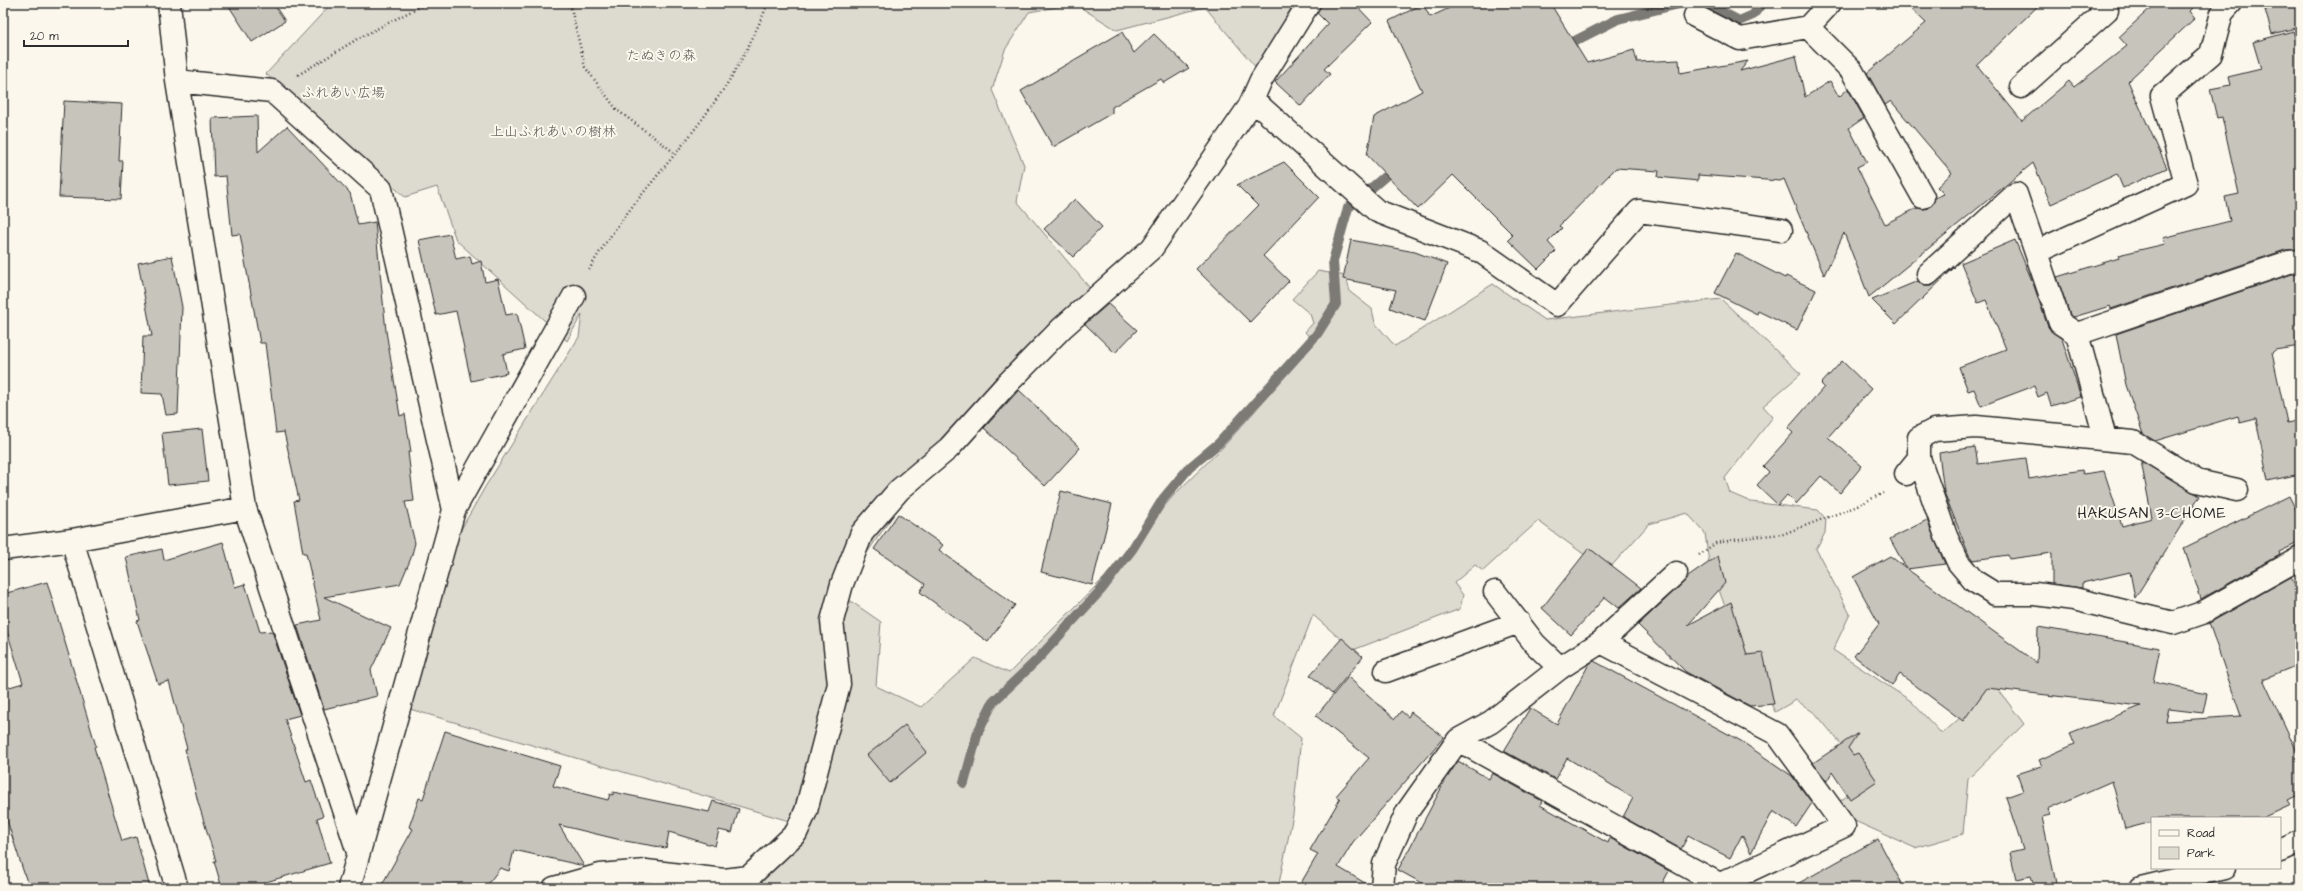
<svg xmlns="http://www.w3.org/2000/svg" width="2303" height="891" font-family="'Architects Daughter','Klee One',sans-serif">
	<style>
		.green { fill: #dddad0; stroke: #84827e }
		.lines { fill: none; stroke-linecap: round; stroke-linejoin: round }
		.stream { stroke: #7b7a75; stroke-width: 10 }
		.building { fill: #c7c4bc; stroke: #2b2b2b }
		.minor-casing { stroke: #2b2b2b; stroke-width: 25 }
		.path { stroke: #2b2b2b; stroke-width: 2.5; stroke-dasharray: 1 3; stroke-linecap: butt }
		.minor { stroke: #fbf7ec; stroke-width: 22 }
		.labels { text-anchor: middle; stroke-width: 4; stroke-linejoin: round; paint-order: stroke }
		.park-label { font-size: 14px; fill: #585754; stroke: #fbf7ec }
		.neighbourhood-label { font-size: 15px; letter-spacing: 1px; fill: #2b2b2b; stroke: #fbf7ec }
	</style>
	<rect width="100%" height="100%" fill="#fbf7ec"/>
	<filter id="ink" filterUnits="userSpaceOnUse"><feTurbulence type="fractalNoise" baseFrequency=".025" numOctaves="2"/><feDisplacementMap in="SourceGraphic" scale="8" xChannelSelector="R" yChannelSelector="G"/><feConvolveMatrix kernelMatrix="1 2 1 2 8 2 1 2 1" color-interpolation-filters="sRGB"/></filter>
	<g filter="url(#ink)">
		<path class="green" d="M332 3H1294L1257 69 1205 7 1117 30 1075 4 1029 12 1005 50 992 90 1024 165 1017 201 1094 293 915 484 839 593 881 622 876 686 921 707 975 658 1009 673 1105 577 1173 496 1223 447 1315 343 1305 332 1313 323 1310 314 1292 299 1318 271 1346 276 1350 292 1372 309 1375 323 1395 346 1493 284 1545 320 1721 299 1801 374 1763 406 1773 417 1725 478 1730 493 1751 502 1818 510 1826 519 1825 533 1816 549 1850 614 1833 650 1911 701 1942 734 1970 709 1983 681 1995 685 2024 724 1968 779 1963 834 1915 848 1848 818 1837 803 1860 787 1846 750 1816 714 1796 700 1775 712 1730 620 1709 563 1705 533 1687 513 1649 524 1607 571 1538 521 1483 571 1475 565 1454 583 1463 595 1460 609 1353 650 1313 615 1274 716 1301 738 1293 815 1278 888H676L693 886 733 887 806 826 403 707 455 540 485 487 579 337 582 314 567 341 456 240 437 187 405 197 266 74Z"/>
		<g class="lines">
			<path class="stream" d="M1705 3 1739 21 1753 15 1762 3
				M1563 47 1618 19 1683 3
				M964 783 978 732 993 702 1037 660 1101 590 1133 548 1163 499 1189 468 1219 443 1317 334 1336 304 1333 261 1348 208 1396 167"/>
		</g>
		<path class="building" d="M227 3H273L285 21 252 42Z
			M1321 3H1354L1372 22 1324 69 1330 74 1301 106 1275 82 1328 24 1317 13Z
			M1460 3H1550L1587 63 1634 50 1637 62 1679 60 1680 73 1748 61 1740 71 1796 56 1805 97 1830 81 1839 97 1848 89 1864 118 1849 128 1867 162 1857 167 1885 224 1917 208 1923 209 1929 208 1935 198 1944 194 1937 187 1952 173 1891 101 1885 105 1867 73 1926 23 1905 3H2041L1977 65 2022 121 2069 81 2074 87 2127 46 2119 37 2156 3H2198L2190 11 2195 18 2128 81 2167 168 2123 188 2117 174 2051 204 2033 163 1869 297 1844 233 1824 275 1784 179 1780 181 1698 175V181L1658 177 1659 171 1616 168 1559 226 1562 228 1548 242 1556 251 1538 269 1508 240 1513 235 1453 175 1418 209 1367 155 1374 117 1422 91 1389 21 1423 4 1430 17Z
			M2263 3H2300V27L2272 34Z
			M2293 31 2300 54V249L2285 250 2111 309 2110 306 2074 317 2070 315 2057 277 2119 258 2118 255 2165 244 2163 238 2230 221 2225 197 2239 194 2222 117 2217 118 2210 89 2230 85 2228 77 2261 69 2253 42Z
			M1122 32 1134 53 1154 34 1189 68 1164 83 1161 79 1112 107V113L1053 147 1021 91Z
			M64 101 122 104 119 161H123L121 199 59 197Z
			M257 116 258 152 287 126 350 193 358 225 375 222 386 331 400 416 405 414 411 452H408L414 501 405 502 415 543 411 558 400 584 324 597 391 628 371 670 377 696 324 709 297 625 321 620 306 553H303L294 501 299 500 284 432 276 433 265 343H260L240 234 232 235 226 176 214 177 212 118Z
			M1284 162 1319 197 1263 256 1289 281 1250 322 1196 269 1258 206 1237 185Z
			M1075 199 1102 227 1073 257 1044 229Z
			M450 234 456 259 470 256 472 264 481 261 485 282 498 279 506 315 517 313 525 349 503 354 507 373 471 381 456 311 436 315 419 240Z
			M1351 240 1415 252 1447 264 1425 321 1390 308 1396 290 1343 279Z
			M2015 240 2033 283 2048 327 2062 339 2081 397 2051 406 2047 393 2038 397 2034 386 1981 406 1974 389 1968 391 1959 367 2006 349 1986 300 1978 303 1961 263Z
			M1736 253 1785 278 1786 276 1816 290 1797 330 1758 311 1757 314 1715 293Z
			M172 256 182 307 178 414 166 415 162 394 141 393 143 336H152L138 263Z
			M1955 267 1896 324 1872 300 1918 281 1924 286H1931Z
			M2292 274H2300V346L2275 350 2272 353 2287 423 2297 421 2300 439V474L2268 481 2256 419 2240 423 2238 416 2155 441 2143 434 2126 385 2116 334Z
			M1108 304 1137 330 1115 353 1085 324Z
			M1842 361 1871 389 1828 437 1862 466 1840 493 1821 476 1796 504 1787 495 1778 505 1757 485 1769 472 1763 466 1793 433 1788 428 1824 387 1821 384Z
			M1019 390 1080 448 1045 486 984 428Z
			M202 429 208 481 168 485 162 433Z
			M1975 447 1978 464 2026 458 2029 479 2082 470 2083 474 2104 471 2122 526 2152 518 2141 461 2200 496 2135 598 2130 572 2082 583V588L2052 584V553L2009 559 2008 555 1973 560 1969 555 1944 492 1939 453Z
			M1061 491 1112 504 1092 585 1041 572Z
			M2289 496 2300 518V542L2279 552 2280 555 2201 599 2184 548Z
			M898 514 943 545 939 550 1015 605 988 642 920 592 925 584 874 549Z
			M1927 520 1945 564 1907 569 2037 663 2038 627 2160 648 2153 682 2207 694 2203 713 2169 709 2166 721 2241 716 2209 623 2291 577 2300 594V664L2263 679 2300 758V794L2288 800 2291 805 2263 818H2152V822L2125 829 2112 781 2048 809 2050 815 2042 817 2057 888H2035L2031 876 2016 879 2010 853 2023 850 2006 797 2023 791 2017 774 2042 766 2039 760 2075 744 2070 734 2141 706 1987 688 1963 721 1900 674 1892 685 1854 656 1879 624 1853 577 1890 556 1906 568 1890 539Z
			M223 542 235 587 245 584 260 632 272 631 300 715 285 719 306 782 311 780 323 816 317 818 330 863 266 882 268 888H222L214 861H216L198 802 185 749H187L169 681 158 684 137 621 140 620 126 557 162 549 164 560Z
			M1589 548 1641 588 1619 608 1605 597 1571 635 1542 608Z
			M1718 556 1725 583 1688 625 1731 602 1747 655 1763 653 1774 704 1750 706 1686 672 1638 625 1684 582 1688 577Z
			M47 582 96 746 94 747 122 841 136 837 150 888H29L20 861 3 808V689L23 683 3 618V594Z
			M1342 638 1363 657 1332 694 1310 675Z
			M1594 661 1741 741 1792 776 1812 803 1796 827 1773 811 1751 853 1742 835 1730 858 1688 836 1681 849 1623 817 1633 798 1567 758 1555 779 1504 751 1530 708 1557 724 1589 664Z
			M1348 677 1395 719 1401 711 1408 717 1411 712 1444 737 1353 842 1338 867 1370 886V888H1298L1318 854 1310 850 1340 799 1336 796 1369 758 1316 716Z
			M905 725 927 752 890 783 867 755Z
			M445 731 560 766 553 786 608 800 610 794 613 795V792L709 812 713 801 739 809 732 833 719 830 715 846 669 832 666 848 625 841 559 825 584 866 514 850 509 871 500 868 485 888H380L413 829 409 827 419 798 423 799Z
			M1858 733 1848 748 1853 755 1858 753 1877 781 1850 799 1832 772 1827 781 1813 763Z
			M1458 761 1489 779 1492 773 1542 801 1540 805 1608 843 1610 838 1669 871 1660 888H1431L1398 870 1445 781Z
			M1878 839 1904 888H1790Z"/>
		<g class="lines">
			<g class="minor-casing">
				<path id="minor" d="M169 3 177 81 245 508 358 852
					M1695 16 1740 39 1808 27 1830 3
					M1808 27 1852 71 1923 197
					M177 81 272 91 381 189 454 510
					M2021 87 2107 10 2100 3
					M1253 100 1377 211 1480 251 1557 305 1639 211 1781 230
					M2036 252 2186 184 2162 96 2211 54 2222 13 2231 3
					M1928 274 2016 194 2060 323 2077 334
					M2105 438 2077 334 2289 262 2300 261
					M1919 458V438L1934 430 1976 427 2133 442 2197 481 2237 490
					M1906 474 1919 458 1946 536 1958 562 1974 581 1995 594H2035L2074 599 2173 623 2202 613 2300 558
					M72 540 177 888
					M3 549 72 540 245 508
					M1495 592 1535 644 1560 668
					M1601 642 1777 734 1844 826 1712 888
					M1386 671 1519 622
					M1458 740 1719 884
					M2280 851 2300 842
					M349 888 454 510 574 296
					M554 888 600 875 646 871 724 880 749 877 796 833 806 811 839 684 832 621 842 584 862 533 899 490 949 448 1005 386 1062 328 1152 248 1249 107 1261 80 1309 3
					M1382 888 1384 864 1407 812 1458 740 1491 722 1560 668 1601 642 1676 573
					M2141 888 2224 868"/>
			</g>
			<path class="path" d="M565 3 571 8 585 67 617 110 675 153
				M571 8 577 3
				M298 75 359 38 427 3
				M589 270C622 211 672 163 711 107 735 75 753 40 768 3
				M1699 555 1716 543 1752 537 1783 534 1855 507 1883 493"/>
			<use href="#minor" class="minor"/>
		</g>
	</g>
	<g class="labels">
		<g class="park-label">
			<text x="661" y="60">たぬきの森</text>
			<text x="343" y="97">ふれあい広場</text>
			<text x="553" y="136">上山ふれあいの樹林</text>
		</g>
		<g class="neighbourhood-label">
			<text x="2152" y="518">HAKUSAN 3-CHOME</text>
		</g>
	</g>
	<rect width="2303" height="891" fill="none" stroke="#fbf7ec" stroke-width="16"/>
	<rect x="8" y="8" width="2287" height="875" fill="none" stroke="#2b2b2b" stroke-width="1.5" filter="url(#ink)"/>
	<rect x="2151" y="817" width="130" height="52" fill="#fbf7ec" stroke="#a8a59f"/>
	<rect x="2159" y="830" width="20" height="6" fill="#fbf7ec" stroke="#a8a59f"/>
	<text x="2187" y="837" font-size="12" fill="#2b2b2b">Road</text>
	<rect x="2159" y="847" width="20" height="12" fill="#dddad0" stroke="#a8a59f"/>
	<text x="2187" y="857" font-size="12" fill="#2b2b2b">Park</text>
	<path d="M24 40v6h104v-6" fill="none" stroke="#2b2b2b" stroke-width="2"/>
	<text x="30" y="40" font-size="12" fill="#2b2b2b" stroke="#fbf7ec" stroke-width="3" paint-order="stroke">20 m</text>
</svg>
